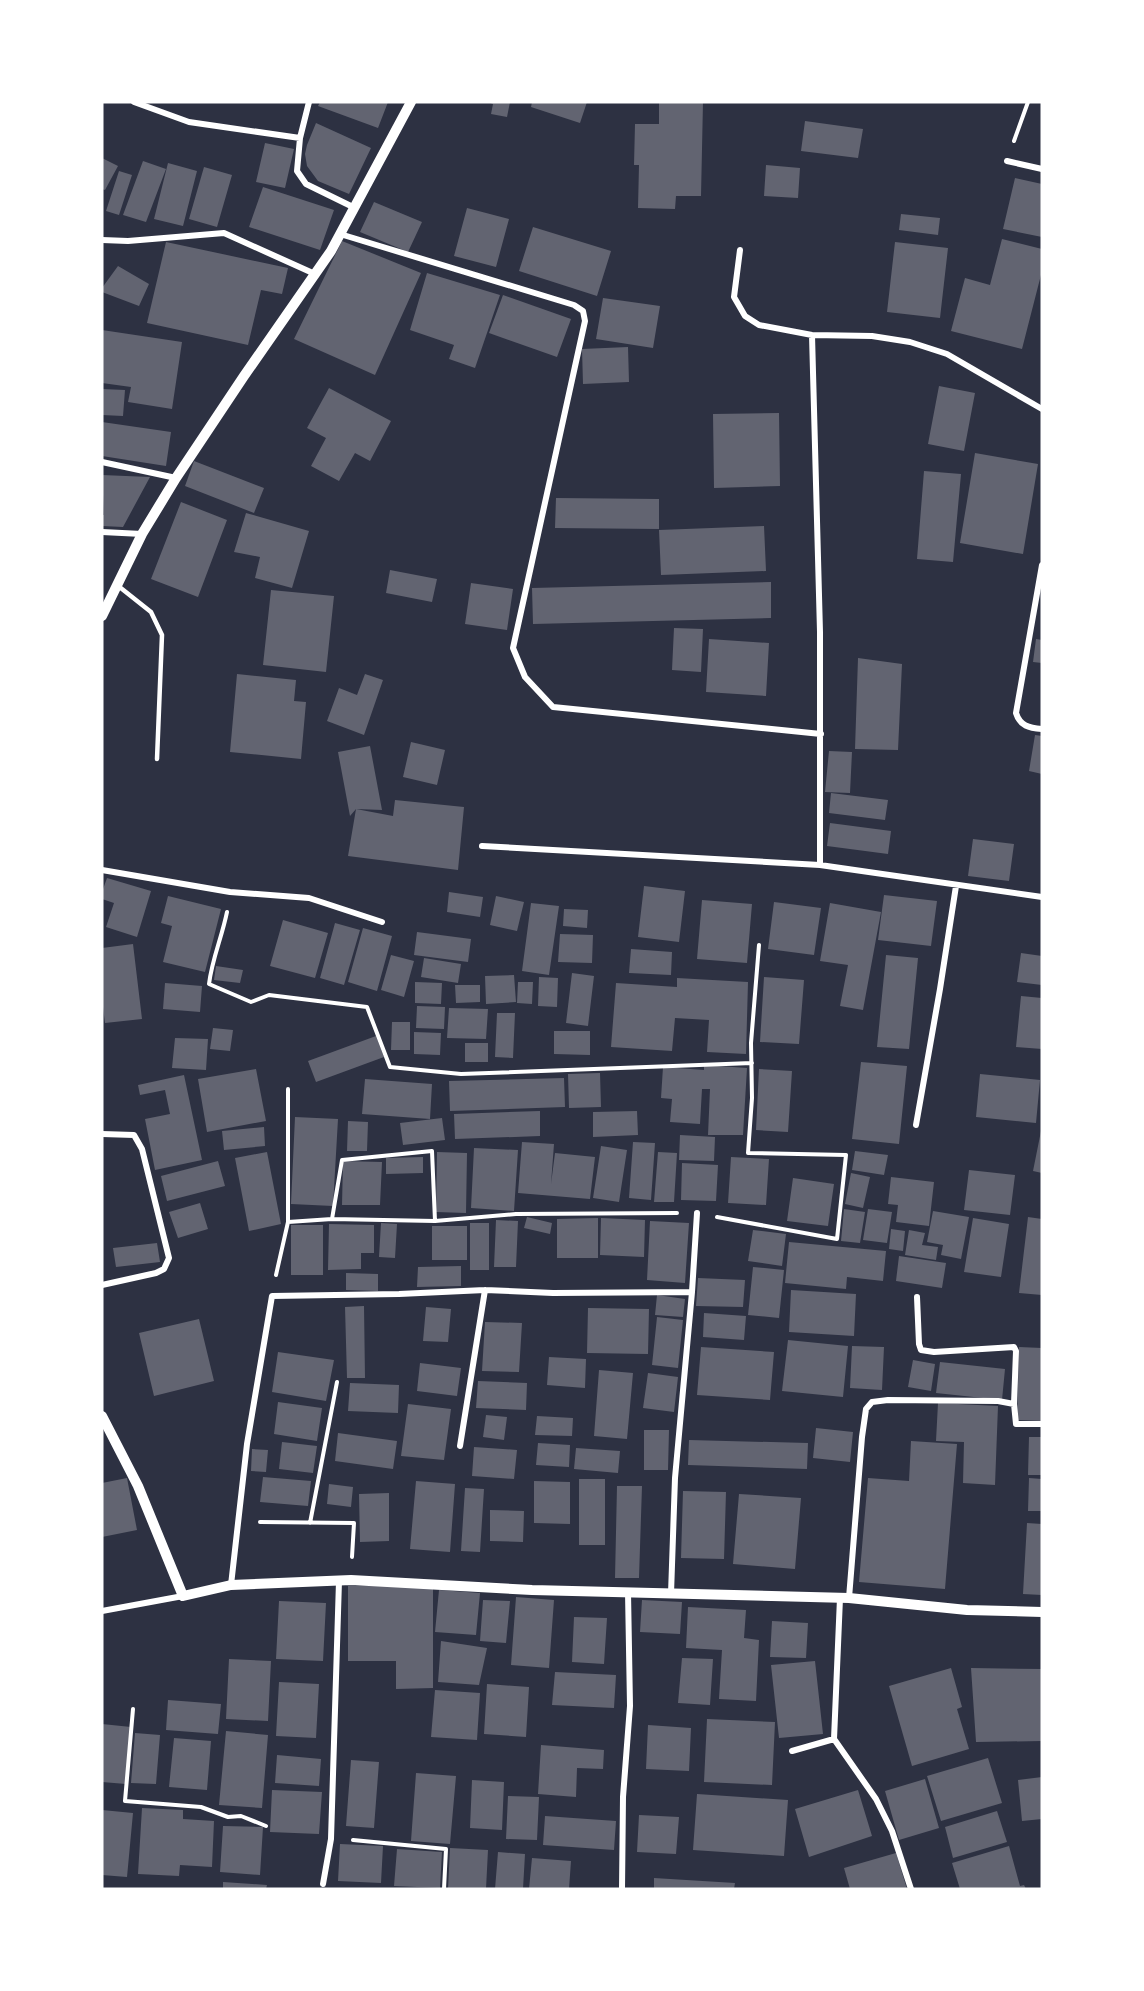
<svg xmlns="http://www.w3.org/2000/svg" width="1144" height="1991" font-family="Ubuntu,sans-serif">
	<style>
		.building { fill: #626471 }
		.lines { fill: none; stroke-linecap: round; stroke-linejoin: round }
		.path { stroke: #fff; stroke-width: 4 }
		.service { stroke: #fff; stroke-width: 4.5 }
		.minor { stroke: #fff; stroke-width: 6 }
		.tertiary { stroke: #fff; stroke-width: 10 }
	</style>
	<rect width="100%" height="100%" fill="#2d3142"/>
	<path class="building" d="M320 102H388L378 128 318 106Z
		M488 102H510L507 117 491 114 493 104Z
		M532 102H587L580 123 531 107Z
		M659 102H703L701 196H676L675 209 638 208 639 165H634L635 124H659Z
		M805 121 863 129 858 158 801 151Z
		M316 123 371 148 349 194 318 181 307 166 305 154 307 145Z
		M265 143 294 149 285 188 256 182Z
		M102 158 118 166 105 190 102 189Z
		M143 161 166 169 146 222 123 215Z
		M168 163 197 171 183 226 154 219Z
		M766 165 800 168 798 198 764 196Z
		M204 167 232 175 217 227 189 219Z
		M119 171 132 175 119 215 106 211Z
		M1015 178 1042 184V237L1003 229Z
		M263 187 334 210 320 250 249 227Z
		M374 202 422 222 408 252 360 232Z
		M467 208 509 219 496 267 454 256Z
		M901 214 940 218 938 235 899 230Z
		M533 227 611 251 597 296 519 271Z
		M1002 239 1042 249V271L1022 349 951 331 965 278 990 285Z
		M342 241 421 273 375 375 294 339Z
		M166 242 288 268 282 294 261 290 248 345 147 323Z
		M895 242 948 248 940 318 887 312Z
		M118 266 149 284 139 306 102 292V288Z
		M427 273 500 295 475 368 449 359 454 345 410 330Z
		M503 295 571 319 557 357 489 333Z
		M603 298 660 306 653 348 596 339Z
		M102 330 182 342 172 409 128 402 131 387 102 383Z
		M628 347 629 382 583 384 582 349Z
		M939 386 975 393 964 451 928 444Z
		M329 388 391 421 370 461 355 453 339 481 311 466 326 438 307 428Z
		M102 389 125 390 123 416 102 415Z
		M779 413 780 486 714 488 713 414Z
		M102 422 171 432 166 466 102 456Z
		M975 453 1038 464 1023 554 960 543Z
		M194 461 264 488 254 513 185 486Z
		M924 471 961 474 953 562 917 559Z
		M102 475 150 477 123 527 102 526V515H104Z
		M556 498 659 499V529L555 528Z
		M181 502 227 520 198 597 151 579Z
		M246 513 309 531 292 588 255 578 260 557 234 552Z
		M764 526 766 571 661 575 659 530Z
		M390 570 437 579 432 602 386 593Z
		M771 582V618L533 624 532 588Z
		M471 583 513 589 507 630 465 624Z
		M271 590 334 596 326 672 263 665Z
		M674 628 703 629 701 672 672 670Z
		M709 639 769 643 766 696 706 692Z
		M1036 639 1042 640V663L1033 662Z
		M858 658 902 664 898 750 855 749Z
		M237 674 296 680 294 701 306 702 301 759 230 752Z
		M365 674 383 680 364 735 327 721 339 688 357 695Z
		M1035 735 1042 736V774L1029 771Z
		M411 742 445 750 437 785 403 777Z
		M370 746 382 810 356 809 393 816 395 800 464 807 458 870 348 856 356 809 350 816 338 752Z
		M829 751 852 752 850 793 825 792Z
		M831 793 888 800 885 820 829 813Z
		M830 823 891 831 888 854 827 846Z
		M973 839 1014 844 1009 881 968 876Z
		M107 878 151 891 137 937 106 927 114 903 102 899V892Z
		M644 886 685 891 679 942 638 937Z
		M449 892 483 897 480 917 447 912Z
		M884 895 937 901 931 946 878 940Z
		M168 896 221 909 205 972 163 962 172 926 161 923Z
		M496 896 524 902 517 931 490 925Z
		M702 900 752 904 747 963 697 959Z
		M774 902 821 908 814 955 768 949Z
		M531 903 559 906 549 975 522 971Z
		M830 903 881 912 863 1010 840 1006 848 965 820 961Z
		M564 909 588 910 587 928 563 926Z
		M283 920 328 933 315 978 270 966Z
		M335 923 360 930 344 985 320 978Z
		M363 928 392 936 377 991 348 982Z
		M417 932 471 939 468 962 414 955Z
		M560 934 593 935 592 963 558 962Z
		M133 944 142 1019 105 1023 102 999V948Z
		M631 949 672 952 671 975 629 973Z
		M1021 953 1042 956V985L1017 982Z
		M391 955 414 961 404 997 381 990Z
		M886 955 918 958 909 1049 877 1047Z
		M424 958 461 964 458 983 421 977Z
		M216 966 243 970 240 983 214 980Z
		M572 973 594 976 588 1026 566 1023Z
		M514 975 516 1002 486 1004 485 976Z
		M539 977 558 978 557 1007 538 1006Z
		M764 977 804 980 799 1044 760 1042Z
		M677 978 748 982 746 1054 707 1052 709 1020 675 1018 672 1051 611 1047 616 983 677 987Z
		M415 982 442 983 441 1004 415 1003Z
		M518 982H533L532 1004 517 1003Z
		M165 983 202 986 200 1012 163 1009Z
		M455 985H480V1002L456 1003Z
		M1021 996 1042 998V1049L1016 1047Z
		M417 1006 445 1007 444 1029 416 1028Z
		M449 1008 488 1009 486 1039 447 1038Z
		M497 1013H515L513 1058 495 1057Z
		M392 1022H410V1050H391Z
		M213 1028 233 1030 230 1051 210 1049Z
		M554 1031H590V1055L554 1054Z
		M414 1032 441 1033 440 1055 414 1054Z
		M376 1036 384 1057 316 1082 308 1061Z
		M175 1038 208 1039 206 1070 172 1068Z
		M465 1043H488V1062H465Z
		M861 1062 907 1066 899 1144 852 1139Z
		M704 1065 747 1068 743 1135H708L710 1089H702L700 1124 670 1122 672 1099 661 1098 663 1067 704 1070Z
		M256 1069 266 1121 207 1132 198 1079Z
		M759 1069 792 1071 788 1132 756 1130Z
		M600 1073 601 1107 569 1108 568 1074Z
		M980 1074 1040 1080 1036 1123 976 1117Z
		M184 1075 202 1160 155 1170 145 1119 170 1114 165 1090 140 1095 138 1085Z
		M564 1078 565 1107 450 1111 449 1081Z
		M365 1079 432 1084 430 1119 362 1114Z
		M540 1111V1136L455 1139 454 1114Z
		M637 1111 638 1135 593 1137V1112Z
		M295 1117 338 1119 333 1206 291 1204Z
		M442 1118 445 1140 403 1145 400 1123Z
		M348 1121 368 1122 367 1151H347Z
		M264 1127 265 1146 224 1150 222 1131Z
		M1041 1131H1042V1173L1033 1171Z
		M680 1135 715 1137 714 1161 679 1160Z
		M522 1142 554 1144 551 1184 555 1153 595 1157 590 1199 518 1193Z
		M633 1142 655 1143 651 1200 629 1198Z
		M601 1146 627 1150 619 1202 593 1198Z
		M474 1148 518 1150 514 1211 471 1208Z
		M855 1151 888 1155 884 1175 852 1170Z
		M267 1152 281 1224 249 1231 235 1158Z
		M437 1152 467 1153 466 1213 436 1212Z
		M658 1152 677 1153 674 1202H654Z
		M423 1157V1173L386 1174V1158Z
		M731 1157 769 1159 766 1205 728 1203Z
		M218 1161 225 1186 167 1201 161 1176Z
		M343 1161 382 1162 380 1205H342Z
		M682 1163 718 1165 716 1201 681 1200Z
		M969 1170 1015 1175 1010 1215 964 1210Z
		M851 1173 870 1177 863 1208 845 1204Z
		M891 1177 934 1182 929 1226 896 1222 898 1205 888 1204Z
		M793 1178 834 1184 828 1226 787 1221Z
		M200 1203 208 1229 178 1238 169 1212Z
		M844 1209 865 1212 860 1243 841 1241Z
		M868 1209 892 1212 887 1243 863 1240Z
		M933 1211 969 1217 961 1259 941 1255 943 1245 927 1242Z
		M527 1217 552 1223 550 1234 524 1228Z
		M1028 1217 1042 1219V1295L1019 1293Z
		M598 1218V1258H557V1219Z
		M601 1218 645 1220 644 1257 600 1255Z
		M973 1218 1009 1224 1001 1277 964 1272Z
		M496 1220 518 1221 516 1267H494Z
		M650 1221 689 1223 685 1283 647 1280Z
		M381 1223 397 1224 395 1258 379 1257Z
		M470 1223H489V1270H470Z
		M329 1224 374 1225V1253H361V1269L328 1270Z
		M291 1225H323V1275H291Z
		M432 1226H467V1260H432Z
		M891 1229 905 1231 903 1251 889 1249Z
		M753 1230 786 1234 782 1266 748 1261Z
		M909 1230 925 1233 922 1245 938 1247 936 1260 905 1255Z
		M789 1242 886 1251 883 1281 847 1277 846 1289 785 1283Z
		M157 1243 160 1262 116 1267 113 1248Z
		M899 1256 946 1263 942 1288 896 1281Z
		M461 1266V1286L417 1287 418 1267Z
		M753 1267 784 1270 779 1318 748 1315Z
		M346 1273 378 1274V1291L346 1290Z
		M698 1278 745 1280 743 1307 696 1306Z
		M791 1290 856 1294 854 1336 789 1332Z
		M657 1295 685 1299 683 1317 655 1315Z
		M364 1306 365 1378H347L345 1307Z
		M426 1307 451 1309 448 1342 423 1341Z
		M588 1308 649 1309 648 1354 587 1353Z
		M704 1313 746 1316 744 1340 703 1337Z
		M657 1317 683 1320 678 1368 652 1365Z
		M199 1319 214 1381 154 1396 139 1333Z
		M485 1322 522 1323 519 1372 482 1371Z
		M788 1340 848 1346 843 1397 782 1391Z
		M852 1346 884 1347 882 1390 850 1388Z
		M701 1347 774 1352 770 1400 697 1395Z
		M1019 1347 1042 1348V1421L1017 1420Z
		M278 1352 334 1360 326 1401 272 1392Z
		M549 1357 586 1359 585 1388 547 1385Z
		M913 1360 935 1364 931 1391 908 1387Z
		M940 1362 1005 1369 1002 1400 936 1393Z
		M420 1363 461 1368 457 1396 417 1391Z
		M599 1370 633 1373 627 1439 594 1436Z
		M648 1373 678 1377 674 1412 643 1408Z
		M478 1381 527 1383 526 1410 476 1408Z
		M350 1383 399 1385 398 1413 348 1411Z
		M278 1402 322 1408 317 1441 274 1434Z
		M938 1403 998 1406 995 1485 963 1483 964 1442 936 1441Z
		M408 1404 451 1409 444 1460 401 1456Z
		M486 1415 507 1417 504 1440 483 1437Z
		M537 1416 573 1418 572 1436 535 1435Z
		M816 1428 853 1432 850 1462 813 1458Z
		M644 1430H669L668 1470H644Z
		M338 1433 397 1441 393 1469 335 1461Z
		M1029 1437H1042V1475H1028Z
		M689 1440 808 1443 807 1469 688 1465Z
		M911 1441 957 1444 945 1589 859 1582 868 1478 909 1481Z
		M282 1442 317 1446 313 1473 279 1469Z
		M538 1443 570 1445 569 1467 536 1465Z
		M474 1447 517 1450 514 1479 472 1476Z
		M576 1448 620 1451 618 1473 574 1469Z
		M252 1449 268 1450 266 1472 251 1471Z
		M263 1477 311 1481 308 1506 260 1502Z
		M127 1478 137 1530 102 1537V1483Z
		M1029 1478 1042 1479V1511H1028Z
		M579 1479H605V1545H579Z
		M416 1481 455 1484 450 1552 410 1549Z
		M534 1481 570 1482V1524L534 1523Z
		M329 1484 353 1487 351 1507 327 1504Z
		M617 1486H642L639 1578H615Z
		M465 1488 484 1489 480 1552 461 1551Z
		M683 1491 726 1492 724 1559 681 1558Z
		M389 1493V1541L360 1542 359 1494Z
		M739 1494 801 1498 795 1569 733 1564Z
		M490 1510 524 1511 523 1542 490 1541Z
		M1027 1523 1042 1524V1595L1023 1594Z
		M348 1586H433V1688L396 1689V1661H348Z
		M439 1590 480 1593 476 1635 435 1632Z
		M516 1597 554 1600 549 1668 511 1665Z
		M483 1600 510 1601 506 1643 480 1641Z
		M642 1600 682 1602 680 1634 640 1632Z
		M279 1601 326 1603 323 1661 276 1659Z
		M688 1607 746 1610 744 1638 759 1640 756 1701 719 1699 722 1650 686 1648Z
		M574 1617 607 1618 604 1664 572 1662Z
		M772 1621 808 1623 806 1658 770 1657Z
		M441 1641 487 1648 479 1685 438 1682Z
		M682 1658 713 1659 710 1705 678 1703Z
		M229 1659 271 1661 268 1721 226 1719Z
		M815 1661 823 1734 779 1738 771 1665Z
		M951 1668 962 1707 957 1709 969 1749 912 1766 889 1686Z
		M971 1668 1042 1669V1741L976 1742Z
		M555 1672 616 1675 614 1708 552 1705Z
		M279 1682 319 1684 316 1738 276 1736Z
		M487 1684 529 1687 526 1737 484 1734Z
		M435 1690 480 1693 477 1740 431 1737Z
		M168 1700 221 1704 218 1734 166 1730Z
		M707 1719 775 1722 772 1785 704 1782Z
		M102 1724 131 1727 126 1784 102 1782Z
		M648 1725 691 1728 689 1771 646 1769Z
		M226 1731 268 1735 262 1808 219 1805Z
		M135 1733 160 1735 156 1784 131 1783Z
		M174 1738 211 1741 207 1790 169 1787Z
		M541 1745 604 1750 603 1769 577 1768 576 1797 538 1794Z
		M277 1755 321 1759 319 1786 275 1783Z
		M988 1758 1002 1803 941 1821 927 1776Z
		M351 1760 379 1762 374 1828 346 1826Z
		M416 1773 456 1776 450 1844 411 1841Z
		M1042 1777V1819L1022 1821 1018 1780Z
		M925 1779 939 1828 899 1840 885 1791Z
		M472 1780 504 1782 502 1830 470 1828Z
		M272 1790 322 1792 319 1834 270 1832Z
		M858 1790 872 1836 809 1857 795 1809Z
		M697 1794 788 1800 784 1856 693 1850Z
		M508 1796 539 1797 537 1840 506 1839Z
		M142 1808 183 1810V1819L214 1821 212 1867 180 1865 179 1876 138 1874Z
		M102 1810 133 1813 127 1877 102 1875Z
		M997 1811 1007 1842 953 1858 945 1827Z
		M639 1815 679 1817 676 1854 637 1852Z
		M545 1816 616 1821 614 1850 543 1845Z
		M223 1826 263 1827 260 1875 220 1872Z
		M340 1844 383 1846 381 1883 338 1881Z
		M1009 1846 1020 1886 1024 1885 1026 1889H960L952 1863Z
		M450 1848 488 1850 486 1889H448Z
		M397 1849 442 1852 440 1888 394 1886Z
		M498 1852 525 1854 523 1889H495Z
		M896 1853 907 1889H850L844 1868Z
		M532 1858 571 1861 569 1889H529Z
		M654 1878 735 1883 734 1889H654Z
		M223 1882 267 1885 266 1889H223Z"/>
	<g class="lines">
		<path class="path" d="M1014 141 1028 102
			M227 912C222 937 212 959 209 984L251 1002 269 995 367 1007 390 1067 461 1074 752 1063
			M717 1217 837 1239 846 1155 748 1153 752 1098 751 1043 759 945
			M332 1219 342 1160 432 1151 435 1221
			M288 1222 332 1219 435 1221 516 1214 677 1213
			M276 1275 288 1222V1089
			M260 1522 354 1523 352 1557
			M310 1523 337 1382
			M133 1709 125 1801 201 1807 228 1817 241 1816 266 1826
			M353 1840 446 1849 444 1889"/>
		<path class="service" d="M117 585 151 612 162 635 157 759"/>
		<path class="minor" d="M134 102 189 122 300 138
			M309 102 300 138 297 171 306 184 355 208
			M1007 161 1042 169
			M340 234 574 305 583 311 585 321 513 648 525 677 553 707 821 734
			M102 240 128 241 224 233 315 274
			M740 250 734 297 745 316 759 325 812 335 872 336 910 342 947 354 1042 409
			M812 335 820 632V865L1042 897
			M102 462 176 478
			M102 532 142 534
			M1042 565 1016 713C1020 726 1029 728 1042 729
			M482 846 820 865
			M102 870 230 892 309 898 382 922
			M916 1125 940 989 956 886
			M102 1134 134 1135 142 1149 169 1258 164 1269 156 1273 102 1285
			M917 1297 919 1344 921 1350 934 1352 1014 1347 1016 1351 1014 1404 1016 1424H1042
			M460 1446 485 1290
			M231 1585 247 1444 272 1296 399 1294 485 1290 553 1293 692 1292
			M671 1594 675 1478 692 1292 697 1213
			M840 1598 834 1739 876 1799 892 1831 911 1889
			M849 1598 862 1437 866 1409 872 1402 888 1400 998 1401 1014 1404
			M102 1611 183 1596
			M792 1751 834 1739
			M323 1884 331 1839 339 1581
			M622 1889 623 1797 630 1706 628 1592"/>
		<path class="tertiary" d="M102 616 142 534 176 478 244 376 331 251 411 102
			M102 1416 138 1486 183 1596 231 1585 351 1580 532 1590 849 1598 967 1610 1042 1612"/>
	</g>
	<rect width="1144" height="1991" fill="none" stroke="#ffffff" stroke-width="207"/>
</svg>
